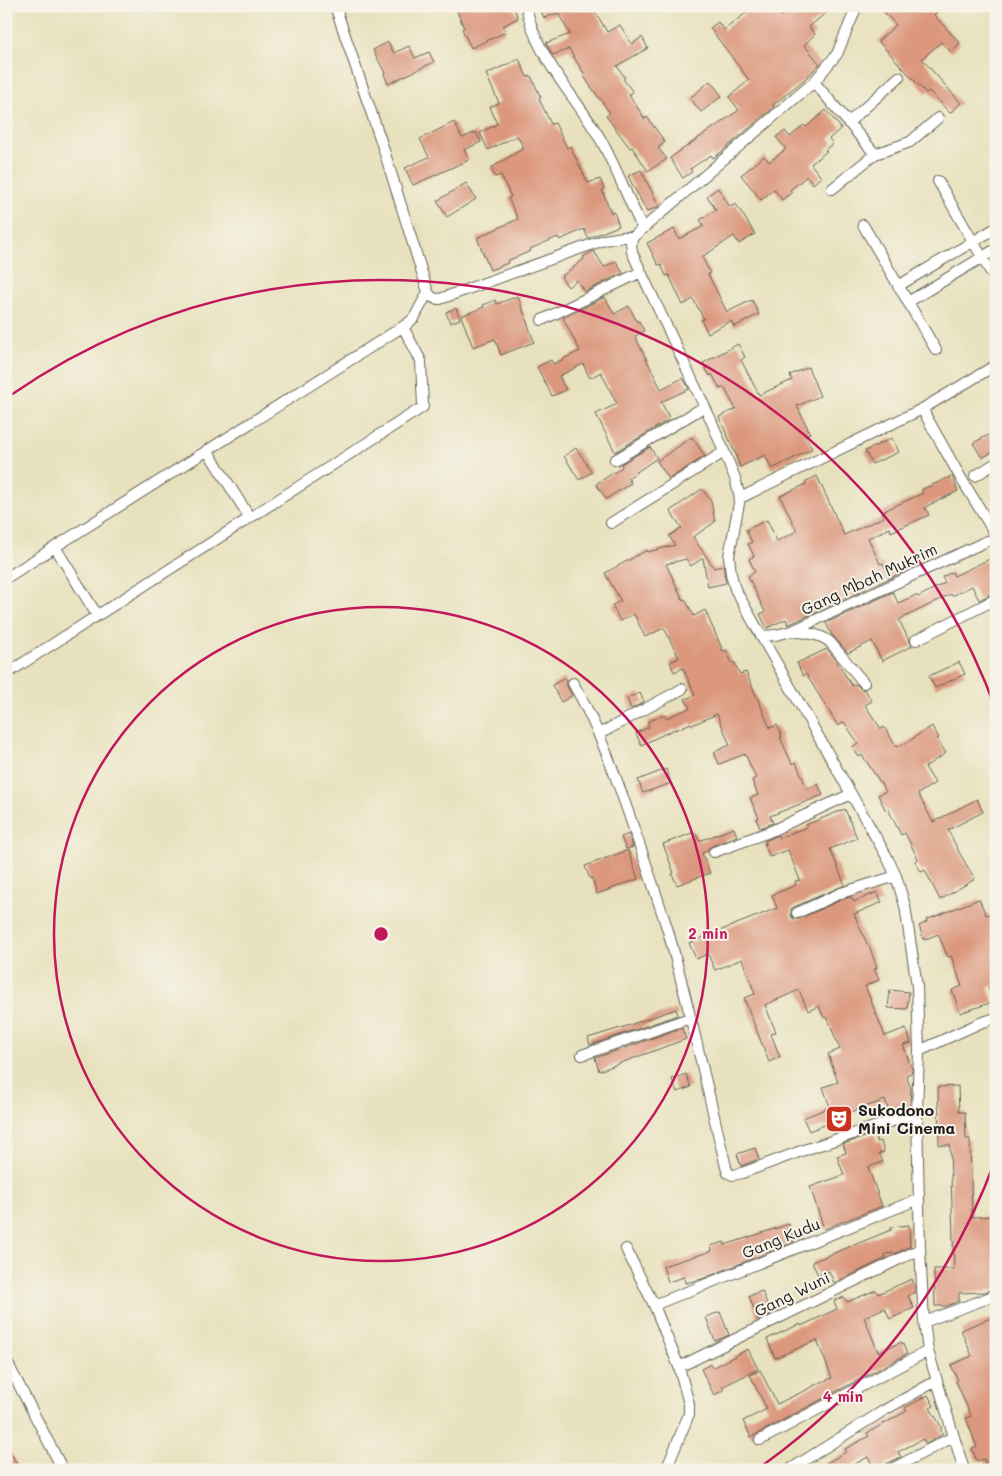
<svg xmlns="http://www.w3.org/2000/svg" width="1002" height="1476" font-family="Mali,sans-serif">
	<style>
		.building { fill: #db987e }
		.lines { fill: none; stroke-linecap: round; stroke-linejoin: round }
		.minor-casing { stroke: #636154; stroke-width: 12 }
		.minor { stroke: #fff; stroke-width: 10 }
		.ring { fill: none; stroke: #c2185b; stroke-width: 2.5 }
		.labels { text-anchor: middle; stroke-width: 4; stroke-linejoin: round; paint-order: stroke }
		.street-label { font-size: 16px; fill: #1c1c1c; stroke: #f7f3e8 }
		.poi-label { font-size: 16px; font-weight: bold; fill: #1c1c1c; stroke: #f7f3e8; text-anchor: start }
		.centre { fill: #c2185b; stroke: #f7f3e8; stroke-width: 2.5 }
		.ring-label { font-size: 15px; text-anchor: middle; font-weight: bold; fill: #c2185b; stroke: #f7f3e8; stroke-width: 4; stroke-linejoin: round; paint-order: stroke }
	</style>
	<rect width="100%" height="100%" fill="#f7f3e8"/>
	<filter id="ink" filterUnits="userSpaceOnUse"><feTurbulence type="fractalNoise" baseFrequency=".02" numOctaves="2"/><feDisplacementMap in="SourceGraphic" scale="10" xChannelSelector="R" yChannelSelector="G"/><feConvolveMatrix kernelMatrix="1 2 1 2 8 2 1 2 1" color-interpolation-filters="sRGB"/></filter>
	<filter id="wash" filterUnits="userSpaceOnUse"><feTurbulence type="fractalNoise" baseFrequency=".0096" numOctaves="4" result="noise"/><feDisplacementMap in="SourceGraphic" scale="20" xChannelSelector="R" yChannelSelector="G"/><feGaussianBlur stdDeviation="1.12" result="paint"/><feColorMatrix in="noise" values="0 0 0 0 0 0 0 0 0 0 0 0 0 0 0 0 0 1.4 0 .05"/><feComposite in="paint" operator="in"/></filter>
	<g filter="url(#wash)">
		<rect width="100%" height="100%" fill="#e8e1bd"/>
		<g id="blocks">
			<path class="building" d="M455 6H513L518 18 503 26 506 32 471 48 462 29 464 28Z
				M539 6H592L607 32 620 25 632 44 642 37 648 48 617 66 625 78 623 79 633 92 629 95 645 119 647 117 665 142 658 148 667 159 648 171 632 147 630 148 606 116 610 113 589 84 584 76 585 75 569 49 553 55 546 43 570 34 558 13 544 18Z
				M755 6H774L782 16 793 6H834L809 27 815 34 804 45 820 64 806 78 773 105 774 107 720 153 713 158 711 155 690 169 692 172 683 178 670 158 739 110 729 97 749 80 710 28 718 22 724 30Z
				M879 6H943L934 15 960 43 951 52 941 42 922 59 961 103 950 113 929 91 926 93 878 41 896 25Z
				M388 42 394 53 409 46 415 58 429 52 434 62 388 84 384 74 385 73 373 50Z
				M519 59 527 77 531 76 541 98 539 99 551 124 555 123 567 148 570 146 588 183 600 179 604 189 602 190 611 213 614 212 619 226 588 238 584 229 560 240 558 237 530 249 531 251 507 261 508 263 490 270 477 238 518 219 508 198 511 197 501 175 495 177 491 168 524 148 517 136 488 150 480 133 497 124 490 107 499 103 486 74Z
				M710 81 722 96 701 112 690 98Z
				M826 110 841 128 829 139 833 143 825 150 827 151 811 164 821 177 813 184 807 176 790 190 792 192 782 200 774 189 761 200 741 175 764 156 769 162 786 149 776 137 785 131 790 137 804 125 806 127Z
				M454 122 462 138 476 132 481 142 464 150 469 160 413 185 405 168 429 157 420 139Z
				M641 170 659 206 647 212 628 176Z
				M466 183 476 199 447 217 437 201Z
				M718 188 730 207 736 204 755 234 739 244 734 236 702 257 710 273 708 274 727 312 752 300 759 314 734 327 731 321 708 333 701 320 704 319 693 299 683 305 669 275 666 276 661 264 658 265 647 243 674 229 679 239 704 226 700 220 716 210 707 196Z
				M594 251 604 267 616 261 623 273 584 292 577 280 568 287 561 277 584 259 583 257Z
				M518 296 534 342 501 355 495 339 473 347 461 316 484 307 483 305 495 300 497 304Z
				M605 297 614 314 629 306 637 322 639 321 644 331 635 336 661 389 683 378 689 389 661 402 670 419 615 452 596 414 617 404 601 372 590 378 583 364 559 376 566 390 552 396 537 367 551 360 553 364 580 351 563 318Z
				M456 308 460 319 450 323 446 312Z
				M738 344 745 357 741 360 759 395 792 380 790 375 808 367 820 396 797 406 810 433 805 435 812 449 772 469 765 455 740 467 736 457H737L719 417 736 409 724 387 720 389 712 374 710 376 703 363Z
				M996 431V450L982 458 973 443Z
				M692 437 705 456 669 479 657 461Z
				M892 438 899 452 872 464 865 451Z
				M650 447 657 458 628 478 631 483 606 499 596 484 621 468 622 466 621 464Z
				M576 448 592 472 579 480 564 456Z
				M817 476 844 535 884 517 882 512 923 493 921 490 952 476 958 491 925 507 929 515 891 532 890 528 868 538 880 564 883 563 887 571 900 566 903 572 790 624 788 625 786 619 767 628 760 614 765 612 748 576 755 572 749 559 754 556 748 544 752 542 746 530 767 520 777 541 797 531 780 496 806 484 805 482Z
				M702 489 711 501 715 522 693 537 714 568 723 566 726 583 708 587 703 558 691 566 686 559 666 564 683 600 685 599 694 616 705 610 723 651 726 650 732 663 734 662 740 674 746 672 770 728 777 725 782 737H780L792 764 796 762 807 789 818 784 823 795 770 816 773 823 760 828 756 819 759 818 750 798 758 795 752 780 756 778 745 754 719 764 714 752 730 745 717 714 692 725 691 723 675 730V729L641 745 636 733 649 727 647 722 665 715 666 718 690 708 685 699 695 695 683 668 674 672 670 662 679 658 664 628 645 637 634 614 620 621 612 605 621 601 605 573 647 550 648 552 675 545 669 536 682 528 670 511Z
				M996 556V592L979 600 972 586 952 596 951 594 899 620 912 646 882 661 872 641 848 653 832 635 826 623 893 592 898 603 916 595 918 597 945 583 942 577 952 572 954 576Z
				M827 649 836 660 852 686 856 684 861 689 865 690 872 701 865 705 881 729 884 727 897 747 906 743 932 726 939 738 937 739 946 753 925 767 935 783 918 794 933 822 977 799 983 812 948 830 960 854 975 879 940 900 925 870 921 872 915 861 918 859 905 833 901 835 888 809 886 811 878 795 886 791 862 755 859 757 852 747 858 743 844 722 838 726 806 674 803 676 797 663Z
				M959 662 965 674 935 688 929 676Z
				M565 678 567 686 572 696 561 702 552 685Z
				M640 693 644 702 631 709 627 698Z
				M666 769 671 783 643 793 638 780Z
				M845 809 857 838 830 849 845 885 794 907 791 909V915L793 919H799L843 899 851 897 854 902 877 892 882 902 854 914 868 946 869 945 877 968 874 969 879 980 865 986 885 1036 906 1028 911 1043 903 1045 912 1069 911 1073 906 1075 911 1089 910 1105 889 1112 885 1100 839 1116 841 1121 825 1127 824 1125 809 1131 803 1118 830 1107 823 1087 838 1082 828 1054 840 1049 827 1017 824 1018 819 1006 808 1011 799 990 765 1005 776 1032 771 1034 780 1057 769 1062 744 998 755 994 742 959 715 970 708 954 696 959 689 943 777 908 772 895 796 885 795 881 800 880 788 850 770 857 764 844 766 843 765 841 778 835 779 838 807 827 806 825Z
				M734 828 737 836 712 846 708 848 707 851 702 853 710 873 677 885 672 874 674 873 663 844 695 832 699 841Z
				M629 834 633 847 626 849 621 837Z
				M628 850 638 879 597 894 592 878 590 879 585 866Z
				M979 899 986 915 990 914 996 927V985L988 987 993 1002 960 1013 952 990 962 986 951 956 948 957 938 934 924 940 919 926 927 922 926 920Z
				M890 990 909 992 907 1009 888 1008Z
				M676 1009 678 1015 590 1045 588 1038 627 1026Z
				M682 1028 686 1039 599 1071 595 1058Z
				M686 1074 691 1087 677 1092 672 1079Z
				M958 1086 959 1112H965L966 1139H970L972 1217 996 1216V1288L985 1292 959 1293V1301L947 1306H935L934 1269H954L950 1145H939L938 1087Z
				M874 1134 877 1142 881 1141 884 1152 879 1153 883 1162 868 1167 882 1206 824 1229 810 1187 844 1175 837 1156 846 1153 843 1144Z
				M755 1148 759 1159 741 1166 737 1154Z
				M789 1224 794 1242 702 1279 685 1283 684 1277 668 1282 663 1266 712 1251 711 1246 724 1242 725 1245Z
				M909 1225 910 1246 897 1253 885 1254 886 1258 834 1283 829 1271 818 1275 812 1262 891 1230V1227Z
				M912 1279 915 1287V1292L908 1296 914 1308 890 1319 885 1308 864 1317 878 1352 902 1342 907 1354 751 1437 743 1421 767 1409 750 1375 760 1370 777 1404 814 1386V1385L832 1378 817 1340 775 1358 767 1339 800 1324 801 1326 837 1309 834 1301 844 1297 847 1302 876 1290 878 1294Z
				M762 1291 771 1314 758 1320 749 1296Z
				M720 1312 729 1335 715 1341 706 1317Z
				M996 1316V1470H988L984 1459 977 1461 972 1449 977 1447 966 1418 971 1416 956 1381 958 1380 951 1365 972 1356 961 1330Z
				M748 1349 758 1369 722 1387 724 1390 714 1395 701 1369 711 1364 713 1368Z
				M928 1395 934 1406 930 1408 942 1428 940 1429 943 1434 926 1444 923 1439 898 1452 901 1457 886 1464 883 1470H875L868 1457 844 1470H814L846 1452 845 1449 869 1436 867 1433 907 1411 905 1408Z
				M6 1443 20 1470H6Z"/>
		</g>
	</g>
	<g filter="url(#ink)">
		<use href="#blocks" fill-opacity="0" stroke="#636154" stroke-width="1"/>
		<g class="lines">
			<g class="minor-casing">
				<path id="minor" d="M335 6 382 144 428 292C431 297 433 299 440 299L604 240 623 237H633
					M526 6C536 59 577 97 602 142 617 170 629 201 643 229
					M857 6 837 54 814 82 633 237 631 242 632 252 641 272 711 420 735 478 740 498 729 556 731 574 735 589 764 641 887 857 896 876 905 906 917 986 919 1051 917 1113 920 1249 924 1322 928 1351 964 1470
					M814 82 875 154
					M848 123 899 77
					M938 181 996 281
					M832 189 875 154 910 142 938 118
					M863 225 936 350
					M898 286 996 228
					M908 302 996 249
					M542 320 641 272
					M922 409 962 480 996 535
					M207 450 250 518
					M615 460 704 407
					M975 476 996 463
					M740 498 922 409 996 365
					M611 523 724 452
					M55 547 97 615
					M6 578 407 324 414 318 428 292
					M792 631C805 633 819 633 830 642L864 683
					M761 636 776 635 792 631 987 541
					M916 640 996 599
					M6 674 423 407 421 361 403 327
					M573 683C599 728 616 777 633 826 645 861 657 896 668 931 690 1009 707 1088 726 1167L728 1173 733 1175 742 1173 804 1150 917 1113
					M599 734 682 689
					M714 852 769 832 851 794
					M797 913 841 893 896 876
					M919 1051 980 1023 996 1018
					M582 1055 690 1018
					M626 1249 654 1305 679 1367 689 1404V1414L666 1470
					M654 1305 919 1199
					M924 1322 996 1295
					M6 1360 63 1470
					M679 1367 762 1326 920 1249
					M760 1440 928 1351
					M789 1470 883 1411 936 1381
					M890 1470 953 1437"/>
			</g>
			<use href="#minor" class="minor"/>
		</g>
	</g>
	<g class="ring">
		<circle cx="381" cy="934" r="327"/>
		<path d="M996 1158A654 654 0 0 1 756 1470M11 395A654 654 0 0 1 996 710"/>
	</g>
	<defs>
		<g id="theatre-square" transform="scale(1.4375)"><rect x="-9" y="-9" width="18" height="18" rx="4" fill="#c8321e" stroke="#f7f3e8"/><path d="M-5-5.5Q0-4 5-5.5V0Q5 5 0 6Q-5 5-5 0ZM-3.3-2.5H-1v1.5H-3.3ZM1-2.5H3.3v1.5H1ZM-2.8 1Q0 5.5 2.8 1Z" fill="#fff"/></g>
	</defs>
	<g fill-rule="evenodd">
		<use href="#theatre-square" x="839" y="1119"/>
	</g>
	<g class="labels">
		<g class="street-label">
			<text transform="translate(869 579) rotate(-25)" y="6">Gang Mbah Mukrim</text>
			<text transform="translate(781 1238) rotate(-22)" y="6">Gang Kudu</text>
			<text transform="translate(792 1294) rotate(-26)" y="6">Gang Wuni</text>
		</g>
		<g class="poi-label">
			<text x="858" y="1116">Sukodono<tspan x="858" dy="18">Mini Cinema</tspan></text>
		</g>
	</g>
	<circle cx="381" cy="934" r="8" class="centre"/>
	<g class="ring-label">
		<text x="708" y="939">2 min</text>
		<text x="843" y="1402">4 min</text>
	</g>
	<rect width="1002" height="1476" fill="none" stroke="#f7f3e8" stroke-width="25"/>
</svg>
